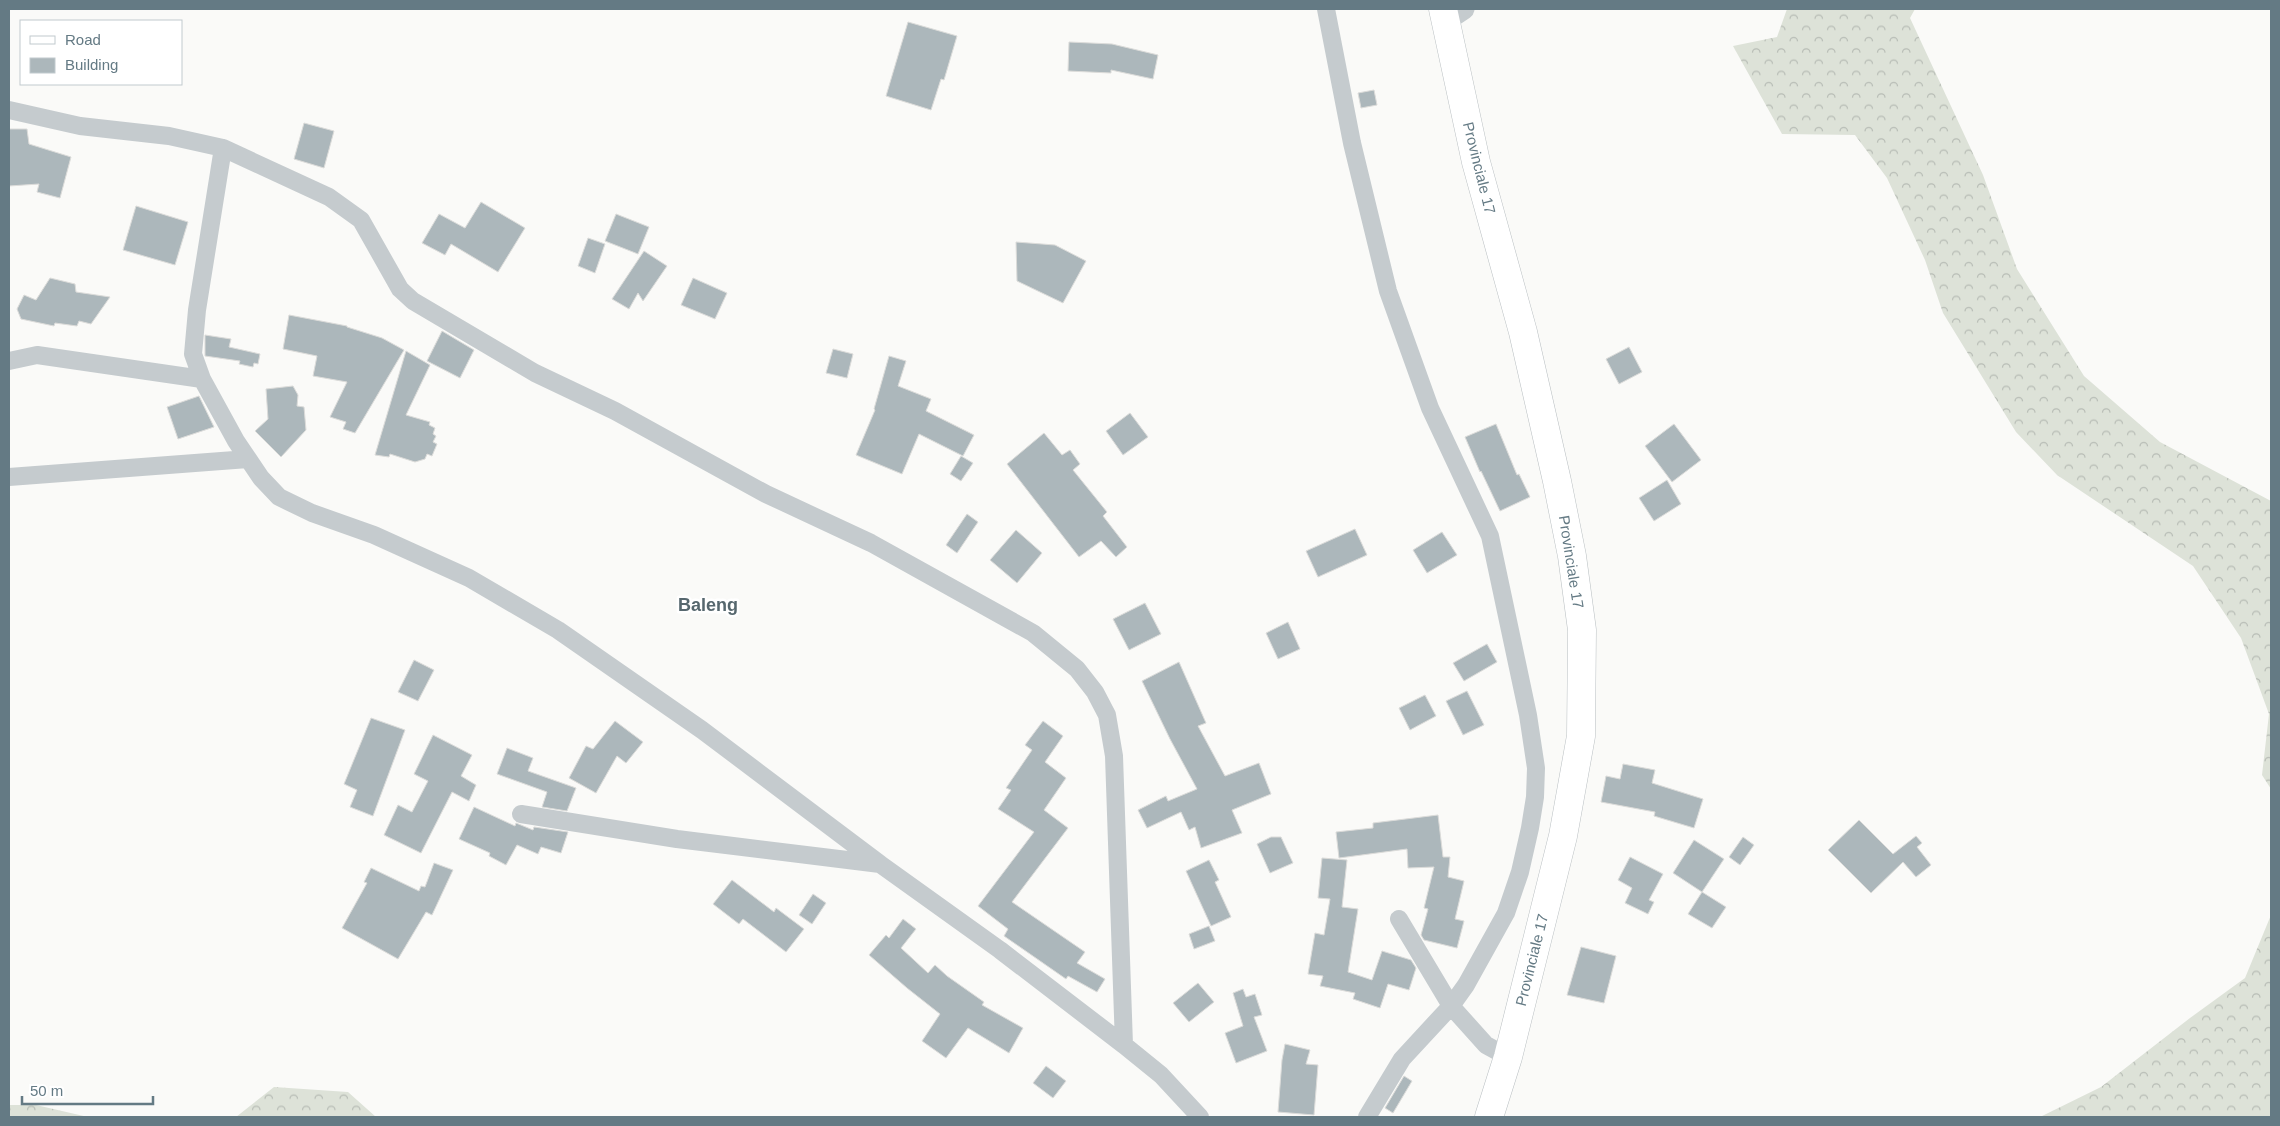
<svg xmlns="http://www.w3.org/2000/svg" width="2280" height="1126" font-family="Helvetica,sans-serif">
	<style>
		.forest { fill: url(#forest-crowns) }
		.building { fill: #acb7bb; stroke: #dcdcda }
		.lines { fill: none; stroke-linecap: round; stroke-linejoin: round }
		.primary-casing { stroke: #b9bfc2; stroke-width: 29 }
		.minor { stroke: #c5cbce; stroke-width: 18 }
		.tertiary { stroke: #c5cbce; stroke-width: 21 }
		.primary { stroke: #fff; stroke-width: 28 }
		.labels { text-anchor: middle; stroke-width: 5; stroke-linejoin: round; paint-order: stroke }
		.street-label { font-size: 15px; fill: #647a84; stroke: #fff }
		.quarter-label { font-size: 18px; font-weight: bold; fill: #56676e; stroke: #fff }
	</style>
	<defs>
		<pattern id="forest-crowns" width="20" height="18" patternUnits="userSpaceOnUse" patternTransform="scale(1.25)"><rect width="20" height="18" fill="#dde2d8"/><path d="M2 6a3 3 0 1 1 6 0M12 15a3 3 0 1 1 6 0" fill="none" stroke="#b7bcb5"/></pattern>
	</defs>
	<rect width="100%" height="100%" fill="#fafaf8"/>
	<path class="forest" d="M1787 9H1915L1910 18 1983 175 2017 269 2084 376 2160 442 2271 501V789L2262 775 2269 714 2241 638 2193 566 2057 475 2016 432 1943 313 1925 260 1887 178 1855 135 1782 134 1733 46 1777 37Z
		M2271 915V1117H2040L2101 1087 2190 1018 2245 978Z
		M274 1087 348 1092 376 1117H236Z
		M9 1105H36L88 1117H9Z"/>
	<path class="building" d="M908 22 957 36 944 80 941 79 931 110 886 96Z
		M1069 42 1112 44 1158 55 1153 79 1111 70V73L1068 71Z
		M1374 90 1377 105 1361 108 1358 93Z
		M304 123 334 131 324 168 294 159Z
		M9 129H27L29 144 71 157 60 198 37 192 39 184 9 186Z
		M481 202 525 228 498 272 451 244 445 255 422 243 439 214 465 228Z
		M136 206 188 222 175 265 123 250Z
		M616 214 649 227 638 254 605 241Z
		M588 238 605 244 595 273 578 266Z
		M1016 242 1055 245 1086 261 1063 303 1017 281Z
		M644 251 667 266 643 301 638 293 629 309 612 299Z
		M50 278 75 284 76 292 110 297 91 324 79 321 77 326 55 323 54 326 21 319 17 309 24 295 36 300Z
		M693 278 727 293 715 319 681 305Z
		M289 315 347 326V327L382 338 404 350 355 433 343 429 346 422 330 417 347 382 313 376 317 356 283 349Z
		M442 331 474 350 460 378 427 361Z
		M205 335 231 339 229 347 260 354 258 364 254 363 253 367 239 364 240 361 205 356Z
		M1629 347 1642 372 1619 384 1606 359Z
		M833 349 853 354 847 378 826 373Z
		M406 351 430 365 406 415 430 422 429 425 435 428 433 434 436 436 433 442 437 444 432 456 427 454 425 459 415 462 390 454 389 457 375 455Z
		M889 356 906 361 898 386 931 399 926 411 974 435 963 456 919 434 902 474 856 455 875 410 874 409Z
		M293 386 298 395 297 406 304 407 306 430 281 457 255 431 268 419 266 389Z
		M199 396 214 427 178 439 167 407Z
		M1130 413 1148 437 1123 455 1106 431Z
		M1496 424 1517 475 1519 474 1530 497 1500 511 1481 471 1480 472 1465 437Z
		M1674 424 1701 460 1672 482 1645 446Z
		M1044 433 1062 455 1070 450 1080 464 1073 470 1107 512 1103 516 1127 547 1116 557 1101 541 1079 557 1007 464Z
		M961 456 973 463 961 481 950 474Z
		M1667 480 1681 504 1654 521 1639 498Z
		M967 514 978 522 957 553 946 545Z
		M1355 529 1367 555 1318 577 1306 551Z
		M1016 530 1042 553 1017 583 990 560Z
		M1442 532 1457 555 1427 573 1413 550Z
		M1145 603 1161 634 1129 650 1113 619Z
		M1288 622 1300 649 1278 659 1266 633Z
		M1487 644 1497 662 1464 681 1453 663Z
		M414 660 434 670 418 701 398 692Z
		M1179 662 1206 723 1198 726 1225 776 1259 763 1271 794 1232 810 1242 833 1201 848 1195 827 1189 830 1181 812 1147 828 1138 810 1166 796 1168 801 1197 789 1170 739 1142 681Z
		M1467 691 1484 725 1463 735 1446 701Z
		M1425 695 1436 716 1410 730 1399 708Z
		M371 718 405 730 373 816 350 807 357 790 344 784Z
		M615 721 643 742 626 763 617 756 596 793 569 778 586 746 593 749Z
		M1043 721 1063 736 1045 762 1066 778 1044 810 1068 828 1012 902 1085 952 1077 963 1105 979 1097 992 1068 976 1066 979 1004 936 1008 929 978 906 1034 832 998 809 1011 790 1006 788 1032 750 1025 745Z
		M433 735 472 755 461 776 476 785 469 801 452 792 421 853 384 835 398 805 412 812 428 781 414 774Z
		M507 748 533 758 528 771 576 788 567 811 542 807 547 792 497 774Z
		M1623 764 1655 770 1652 783 1703 799 1694 828 1654 816 1655 812 1601 802 1606 776 1620 779Z
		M474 807 515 826 516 823 533 830 534 827 568 832 561 853 541 847 538 854 517 845 506 865 489 856 490 853 459 839Z
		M1438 815 1443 857H1450L1448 877 1464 881 1455 919 1464 921 1457 948 1424 940 1421 935 1428 909 1424 908 1434 867 1408 868 1407 849 1339 858 1336 832 1373 828V823Z
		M1859 820 1893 854 1916 836 1922 843 1917 847 1931 865 1916 877 1903 862 1871 893 1828 850Z
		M1271 837H1281L1293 863 1270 873 1257 844Z
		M1743 837 1754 845 1740 865 1729 857Z
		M1694 840 1724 859 1702 892 1673 873Z
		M1630 857 1663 874 1649 900 1654 902 1648 914 1625 903 1632 888 1618 880Z
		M1322 858 1347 860 1342 907 1358 909 1348 972 1372 980 1382 951 1411 960 1416 968 1409 990 1388 984 1380 1008 1353 999 1355 993 1320 986 1323 976 1308 974 1315 933 1324 935 1330 899 1318 898Z
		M1209 860 1219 880 1215 882 1231 917 1211 926 1186 871Z
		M434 863 453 870 432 915 426 912 398 959 342 928 367 883 364 882 371 868 419 891 421 886 425 887Z
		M732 880 774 912 776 908 804 929 786 952 743 919 739 924 713 904Z
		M1702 892 1726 907 1712 928 1688 914Z
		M813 894 826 903 812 924 799 915Z
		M903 919 916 929 901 948 928 973 935 965 947 976 984 1002 982 1005 1023 1028 1009 1053 968 1028 946 1058 922 1041 940 1014 907 988 869 955 886 935 889 938Z
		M1209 926 1215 941 1194 949 1189 934Z
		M1581 947 1616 956 1604 1003 1567 995Z
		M1198 983 1214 1002 1189 1022 1173 1003Z
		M1243 989 1246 997 1255 994 1262 1015 1254 1017 1267 1051 1236 1063 1225 1033 1243 1026 1233 993Z
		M1285 1044 1310 1050 1306 1064 1318 1065 1314 1115 1278 1112 1282 1060Z
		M1046 1066 1066 1081 1053 1098 1033 1083Z
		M1404 1076 1412 1081 1393 1113 1385 1108Z"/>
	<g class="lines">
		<g class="primary-casing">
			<path id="primary" d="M1443 9 1476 162 1523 332 1557 481 1572 556 1582 630 1581 736 1563 836 1508 1057 1489 1117"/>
		</g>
		<path class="minor" d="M1326 9 1352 143 1388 291 1430 408 1490 536 1528 715 1536 768 1535 797 1530 828 1520 872 1506 913 1466 985 1451 1006 1402 1059 1367 1117
			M9 110 80 126 169 136 223 148 329 197 361 220 400 289 413 301 535 373 615 411 766 494 871 543 1033 633 1077 669 1095 692 1107 715 1114 756 1124 1045
			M223 148 197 310 193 354 202 379 236 441 261 478 279 497 312 513 374 535 469 578 558 630 702 730 880 864
			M9 361 37 355 202 379
			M9 477 248 459
			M521 814 677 839 880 864 1000 950 1124 1045 1161 1075 1200 1117
			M1399 919 1451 1006 1486 1045 1508 1057"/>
		<path class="tertiary" d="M1446 21 1464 9"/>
		<use href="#primary" class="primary"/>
	</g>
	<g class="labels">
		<g class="street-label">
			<text transform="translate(1479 168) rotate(76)" y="5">Provinciale 17</text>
			<text transform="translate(1571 562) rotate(81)" y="5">Provinciale 17</text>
			<text transform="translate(1532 960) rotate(-76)" y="5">Provinciale 17</text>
		</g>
		<g class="quarter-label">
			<text x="708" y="611">Baleng</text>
		</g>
	</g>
	<rect width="2280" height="1126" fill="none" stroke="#647a84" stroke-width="20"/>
	<rect x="20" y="20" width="162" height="65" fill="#ffffff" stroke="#c1cace"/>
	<rect x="30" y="36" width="25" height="8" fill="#ffffff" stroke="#c1cace"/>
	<text x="65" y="45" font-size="15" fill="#647a84">Road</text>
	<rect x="30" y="58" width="25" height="15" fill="#acb7bb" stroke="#c1cace"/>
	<text x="65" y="70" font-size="15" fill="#647a84">Building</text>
	<path d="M22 1096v8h131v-8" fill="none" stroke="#647a84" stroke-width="2.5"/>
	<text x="30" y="1096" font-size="15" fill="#647a84" stroke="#ffffff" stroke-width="4" paint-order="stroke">50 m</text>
</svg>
